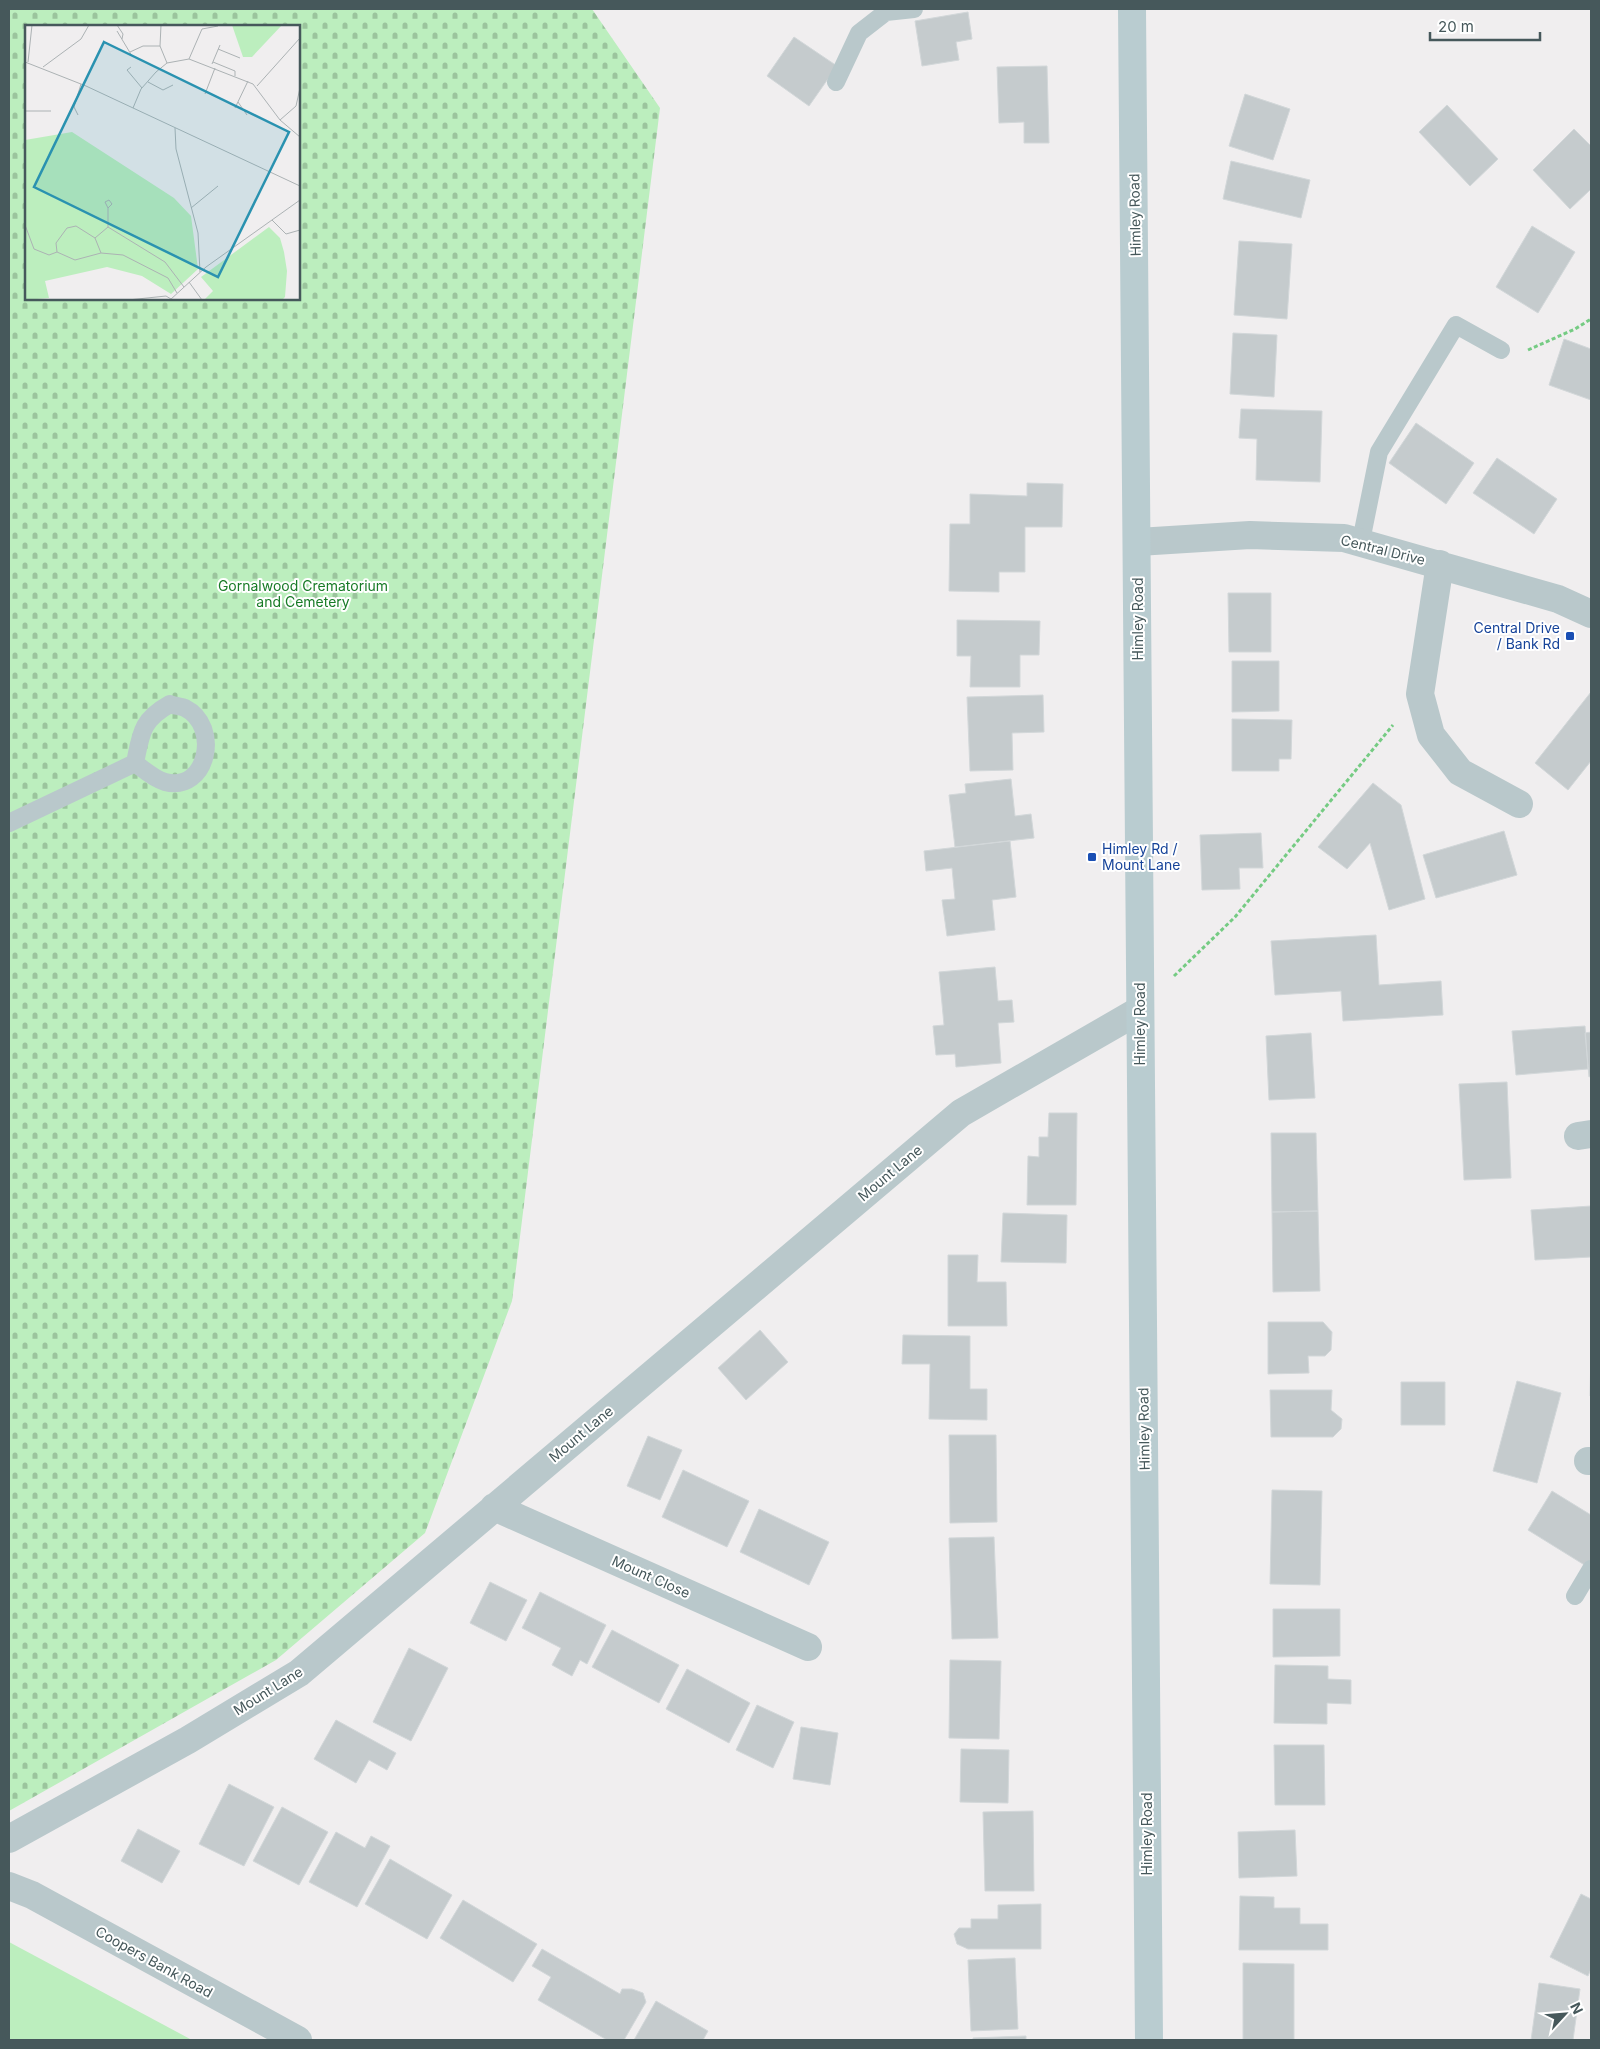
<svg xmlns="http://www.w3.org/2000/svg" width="1600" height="2049" font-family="Inter,sans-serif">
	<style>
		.grass { fill: #bceebe }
		.cemetery { fill: url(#cemetery-stones); fill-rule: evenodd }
		.building { fill: #c5cbcd; stroke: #d2d7d9 }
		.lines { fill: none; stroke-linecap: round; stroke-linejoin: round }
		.path { stroke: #75cb83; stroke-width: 3; stroke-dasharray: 4 2.5; stroke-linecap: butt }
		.service { stroke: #b9c8cb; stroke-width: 18 }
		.minor { stroke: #b9c8cb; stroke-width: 28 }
		.tertiary { stroke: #b9c8cb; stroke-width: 28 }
		.secondary { stroke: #b9ccd0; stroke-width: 28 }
		.transit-dot { fill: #1a4fb4; stroke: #fff; stroke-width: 2 }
		.labels { text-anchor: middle; stroke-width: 4; stroke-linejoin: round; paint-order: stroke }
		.street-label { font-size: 14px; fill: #46585b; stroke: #fff }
		.park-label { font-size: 14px; fill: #187b27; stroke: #fff }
		.transit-label { font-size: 14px; fill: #164399; stroke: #fff; text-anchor: end }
		.inset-road { fill: none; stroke: #acb2b4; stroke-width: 1 }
		.view { fill: #2a92b0; fill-opacity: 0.15; stroke: #2a92b0; stroke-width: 2.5 }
		.inset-edge { fill: none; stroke: #46585b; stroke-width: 2.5 }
	</style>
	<defs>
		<pattern id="cemetery-stones" width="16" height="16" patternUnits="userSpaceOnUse" patternTransform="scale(1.25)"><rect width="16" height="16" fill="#bceebe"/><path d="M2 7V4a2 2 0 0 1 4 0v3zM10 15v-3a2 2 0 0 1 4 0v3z" fill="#9bc49d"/></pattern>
	</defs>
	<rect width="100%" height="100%" fill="#f0eeef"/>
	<path class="grass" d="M9 1942 192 2040H9Z"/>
	<path class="cemetery" d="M9 9H592L660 108 512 1301 425 1533 276 1660 9 1811ZM26 26H299V299H26Z"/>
	<path class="building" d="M968 12 972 39 956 42 959 60 922 66 915 21Z
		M794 37 837 66 809 106 767 76Z
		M1047 66 1049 143H1024V122L999 123 997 67Z
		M1245 94 1290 109 1273 160 1229 146Z
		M1447 105 1498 159 1470 186 1419 132Z
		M1574 129 1591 146V189L1570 209 1533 170Z
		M1231 161 1310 180 1301 218 1223 199Z
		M1532 226 1575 252 1538 313 1496 287Z
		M1239 241 1292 244 1287 319 1234 315Z
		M1233 333 1277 335 1274 397 1230 394Z
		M1564 339 1591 349V400L1549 385Z
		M1241 409 1322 411 1320 482 1256 480 1257 439 1239 438Z
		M1416 423 1474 463 1446 504 1389 463Z
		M1497 458 1557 499 1534 534 1473 493Z
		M1027 483 1063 484 1062 527H1025V572H999V592L949 591 950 524H970V494L1027 496Z
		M1228 593H1271V652H1229Z
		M957 620 1040 621 1039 655H1020V687H970L971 656H957Z
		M1232 661H1279V711L1232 712Z
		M1591 692V761L1568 790 1535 763Z
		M1043 695 1044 732 1012 733 1013 770 970 771 967 697Z
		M1232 719 1292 720 1291 759H1279V771H1232Z
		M1011 779 1015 816 1031 814 1034 838 955 847 949 795 966 793 965 784Z
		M1373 783 1401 805 1425 899 1389 910 1370 843 1347 869 1318 847Z
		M1504 831 1517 875 1436 898 1423 855Z
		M1261 833 1263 868H1239L1240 889 1202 890 1200 835Z
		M1010 841 1016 897 992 900 995 930 947 936 942 900 955 899 952 868 926 871 924 851Z
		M1376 935 1379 985 1441 981 1443 1015 1343 1021 1341 991 1275 995 1271 941Z
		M995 967 998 1001 1012 1000 1014 1022 998 1023 1001 1063 956 1067 955 1054 936 1055 933 1026 944 1025 939 972Z
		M1585 1026 1588 1069 1516 1075 1512 1031Z
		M1591 1032V1076L1589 1077 1585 1033Z
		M1311 1033 1315 1098 1269 1100 1266 1036Z
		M1507 1082 1511 1178 1464 1180 1459 1084Z
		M1049 1113H1077L1076 1205H1027L1028 1156 1039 1157V1137H1048Z
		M1271 1133H1316L1318 1211 1272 1212Z
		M1591 1206V1257L1535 1260 1531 1210Z
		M1318 1211 1320 1291 1273 1292 1272 1212Z
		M1003 1213 1067 1215 1066 1263 1001 1262Z
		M948 1255H978L977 1282H1006L1007 1326H948Z
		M1268 1322H1323L1332 1332 1331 1350 1325 1356H1308L1309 1373 1268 1374Z
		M760 1330 788 1362 746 1400 718 1368Z
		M903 1335 970 1336V1389H987V1420L929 1419 930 1364H902Z
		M1591 1352V1396H1590Z
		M1517 1381 1561 1393 1537 1483 1493 1471Z
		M1401 1382H1445V1425H1401Z
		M1270 1390H1332L1331 1410 1342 1419 1341 1429 1333 1437H1271Z
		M949 1435H996L997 1522 950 1523Z
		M648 1436 682 1450 660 1500 627 1486Z
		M683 1470 749 1501 727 1547 662 1517Z
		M1272 1490 1322 1491 1320 1585 1270 1584Z
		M1552 1491 1591 1515V1569L1528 1530Z
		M759 1509 829 1542 809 1585 740 1552Z
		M994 1537 998 1638 952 1639 949 1538Z
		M490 1582 527 1600 506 1641 470 1623Z
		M540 1592 606 1625 587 1664 580 1660 572 1676 552 1665 561 1648 522 1628Z
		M1273 1609H1340V1656L1273 1657Z
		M612 1630 679 1665 659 1703 592 1667Z
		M409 1648 448 1668 411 1741 373 1722Z
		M950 1660 1001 1661 999 1739 949 1738Z
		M1275 1665 1328 1666V1679L1351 1680V1704L1327 1703V1724L1274 1723Z
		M687 1669 750 1703 729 1743 666 1709Z
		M757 1705 794 1722 773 1768 736 1750Z
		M336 1720 396 1753 387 1770 369 1760 356 1783 314 1759Z
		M801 1727 838 1733 830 1785 793 1779Z
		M1274 1745H1324L1325 1805H1275Z
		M961 1749 1009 1750 1008 1803 960 1802Z
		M229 1784 274 1807 244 1866 199 1844Z
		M282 1807 328 1832 299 1885 253 1861Z
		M1033 1811 1034 1891H985L983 1812Z
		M138 1829 180 1851 162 1883 121 1861Z
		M1295 1830 1297 1876 1239 1878 1238 1832Z
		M336 1832 365 1848 371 1836 390 1846 357 1907 309 1882Z
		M390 1859 452 1895 427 1939 365 1904Z
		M1581 1894 1591 1899V1969L1588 1976 1550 1957Z
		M1240 1896 1274 1897V1908H1300V1924H1328V1950H1239Z
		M463 1900 537 1944 513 1982 440 1938Z
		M1041 1904V1949H968L957 1944 954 1934 959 1928H971V1919H998V1905Z
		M542 1949 620 1994 622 1989H632L643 1993 646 2002 624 2040H607L538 2000 551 1977 532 1966Z
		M1015 1958 1018 2029 971 2031 968 1960Z
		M1243 1963 1294 1964V2040H1243Z
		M1539 1983 1580 1989 1573 2040H1531Z
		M656 2001 708 2031 703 2040H634Z
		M1026 2036V2040H973V2038Z"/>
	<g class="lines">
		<path class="path" d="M1528 350 1575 329 1591 319
			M1174 976 1235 917 1393 725"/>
		<path class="service" d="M836 82 859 33 886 12 914 9
			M1361 541 1379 452 1456 325 1501 350
			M170 704C174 706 181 706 185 708 221 726 208 793 165 782 154 779 143 769 135 763 141 734 141 720 170 704Z
			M9 823 135 763
			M1575 1596 1591 1569"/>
		<path class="minor" d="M1138 542 1250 535 1344 538 1558 599 1591 614
			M1440 564 1420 694 1431 735 1460 772 1519 804
			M1578 1136 1591 1134
			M1588 1461H1591
			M494 1507 808 1647
			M9 1839 188 1740 299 1673 961 1113 1140 1010"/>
		<path class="tertiary" d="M9 1886 32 1895 298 2040"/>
		<path class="secondary" d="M1132 9 1149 2040"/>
	</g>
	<g class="transit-dot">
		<rect x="1565" y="631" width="10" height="10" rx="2.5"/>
		<rect x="1087" y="852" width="10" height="10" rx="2.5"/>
	</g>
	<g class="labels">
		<g class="street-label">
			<text transform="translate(1135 215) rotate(-91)" y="5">Himley Road</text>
			<text transform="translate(1383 550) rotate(14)" y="5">Central Drive</text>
			<text transform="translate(1138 619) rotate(-90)" y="5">Himley Road</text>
			<text transform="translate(1140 1024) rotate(-90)" y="5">Himley Road</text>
			<text transform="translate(890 1173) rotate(-40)" y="5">Mount Lane</text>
			<text transform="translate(1144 1429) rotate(-91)" y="5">Himley Road</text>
			<text transform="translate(581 1434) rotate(-40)" y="5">Mount Lane</text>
			<text transform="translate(651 1577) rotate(24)" y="5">Mount Close</text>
			<text transform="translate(268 1691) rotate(-32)" y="5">Mount Lane</text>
			<text transform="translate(1147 1834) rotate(-90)" y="5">Himley Road</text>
			<text transform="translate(154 1962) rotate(29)" y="5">Coopers Bank Road</text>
		</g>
		<g class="park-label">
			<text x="303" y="591">Gornalwood Crematorium<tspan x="303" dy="16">and Cemetery</tspan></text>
		</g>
		<g class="transit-label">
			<text x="1560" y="633">Central Drive<tspan x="1560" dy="16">/ Bank Rd</tspan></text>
			<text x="1102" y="854" text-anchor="start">Himley Rd /<tspan x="1102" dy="16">Mount Lane</tspan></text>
		</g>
	</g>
	<g transform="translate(25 25)">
		<rect width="275" height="275" fill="#f0eeef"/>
		<path d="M244 202 255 213 259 227 262 246 260 272 257 275 180 274 188 266 176 252Z" fill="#bceebe"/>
		<path d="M47 107 149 173 166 191 173 244 146 269 117 251 82 242 20 256 24 273 0 275V115Z" fill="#bceebe"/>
		<path d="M207 0H257L227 32H218Z" fill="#bceebe"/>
		<path class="inset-road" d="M92 0 98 9 97 14M136 0 135 21 142 38M92 6 107 31M193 24 215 33M105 27 118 21H135M164 34 177 4 193 1M0 37 61 61 275 161M3 37 7 0M188 37 210 46V51M187 39 195 20M18 42 56 14 64 0M106 42 102 45 117 63M123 57 138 65 148 60M232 61 275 13M180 69 190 43M213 77 222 90M108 83 116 64 131 47 142 38 164 34 228 59 255 95 275 112M210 83 223 56M0 86H26M53 90 49 82 56 59M255 95 271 81 275 63M150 103 151 124 173 208 175 247M166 183 193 161M247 195 261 209 275 205M0 200 9 224 24 230 32 227M83 202 140 237 159 262M70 213 83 202V183L80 177 84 175 87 179 83 183M76 228 70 213 51 201 42 203 31 218 32 227 50 235 76 228 98 230 143 253 152 268M164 257 177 275M103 275 141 271 146 274M145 275 181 242 275 175"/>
		<path class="view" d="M79 17 264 107 193 252 9 162Z"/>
		<rect width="275" height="275" class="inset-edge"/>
	</g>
	<rect width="1600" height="2049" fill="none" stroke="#46585b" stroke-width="20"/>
	<g transform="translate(1565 2014) rotate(64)" stroke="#ffffff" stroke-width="4" paint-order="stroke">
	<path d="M0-4L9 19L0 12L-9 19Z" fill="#46585b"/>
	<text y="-8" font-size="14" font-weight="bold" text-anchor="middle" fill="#46585b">N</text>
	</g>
	<path d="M1430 32v8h110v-8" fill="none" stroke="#46585b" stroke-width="2.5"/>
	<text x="1438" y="32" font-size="15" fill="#46585b" stroke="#ffffff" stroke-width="4" paint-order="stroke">20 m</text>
</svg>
